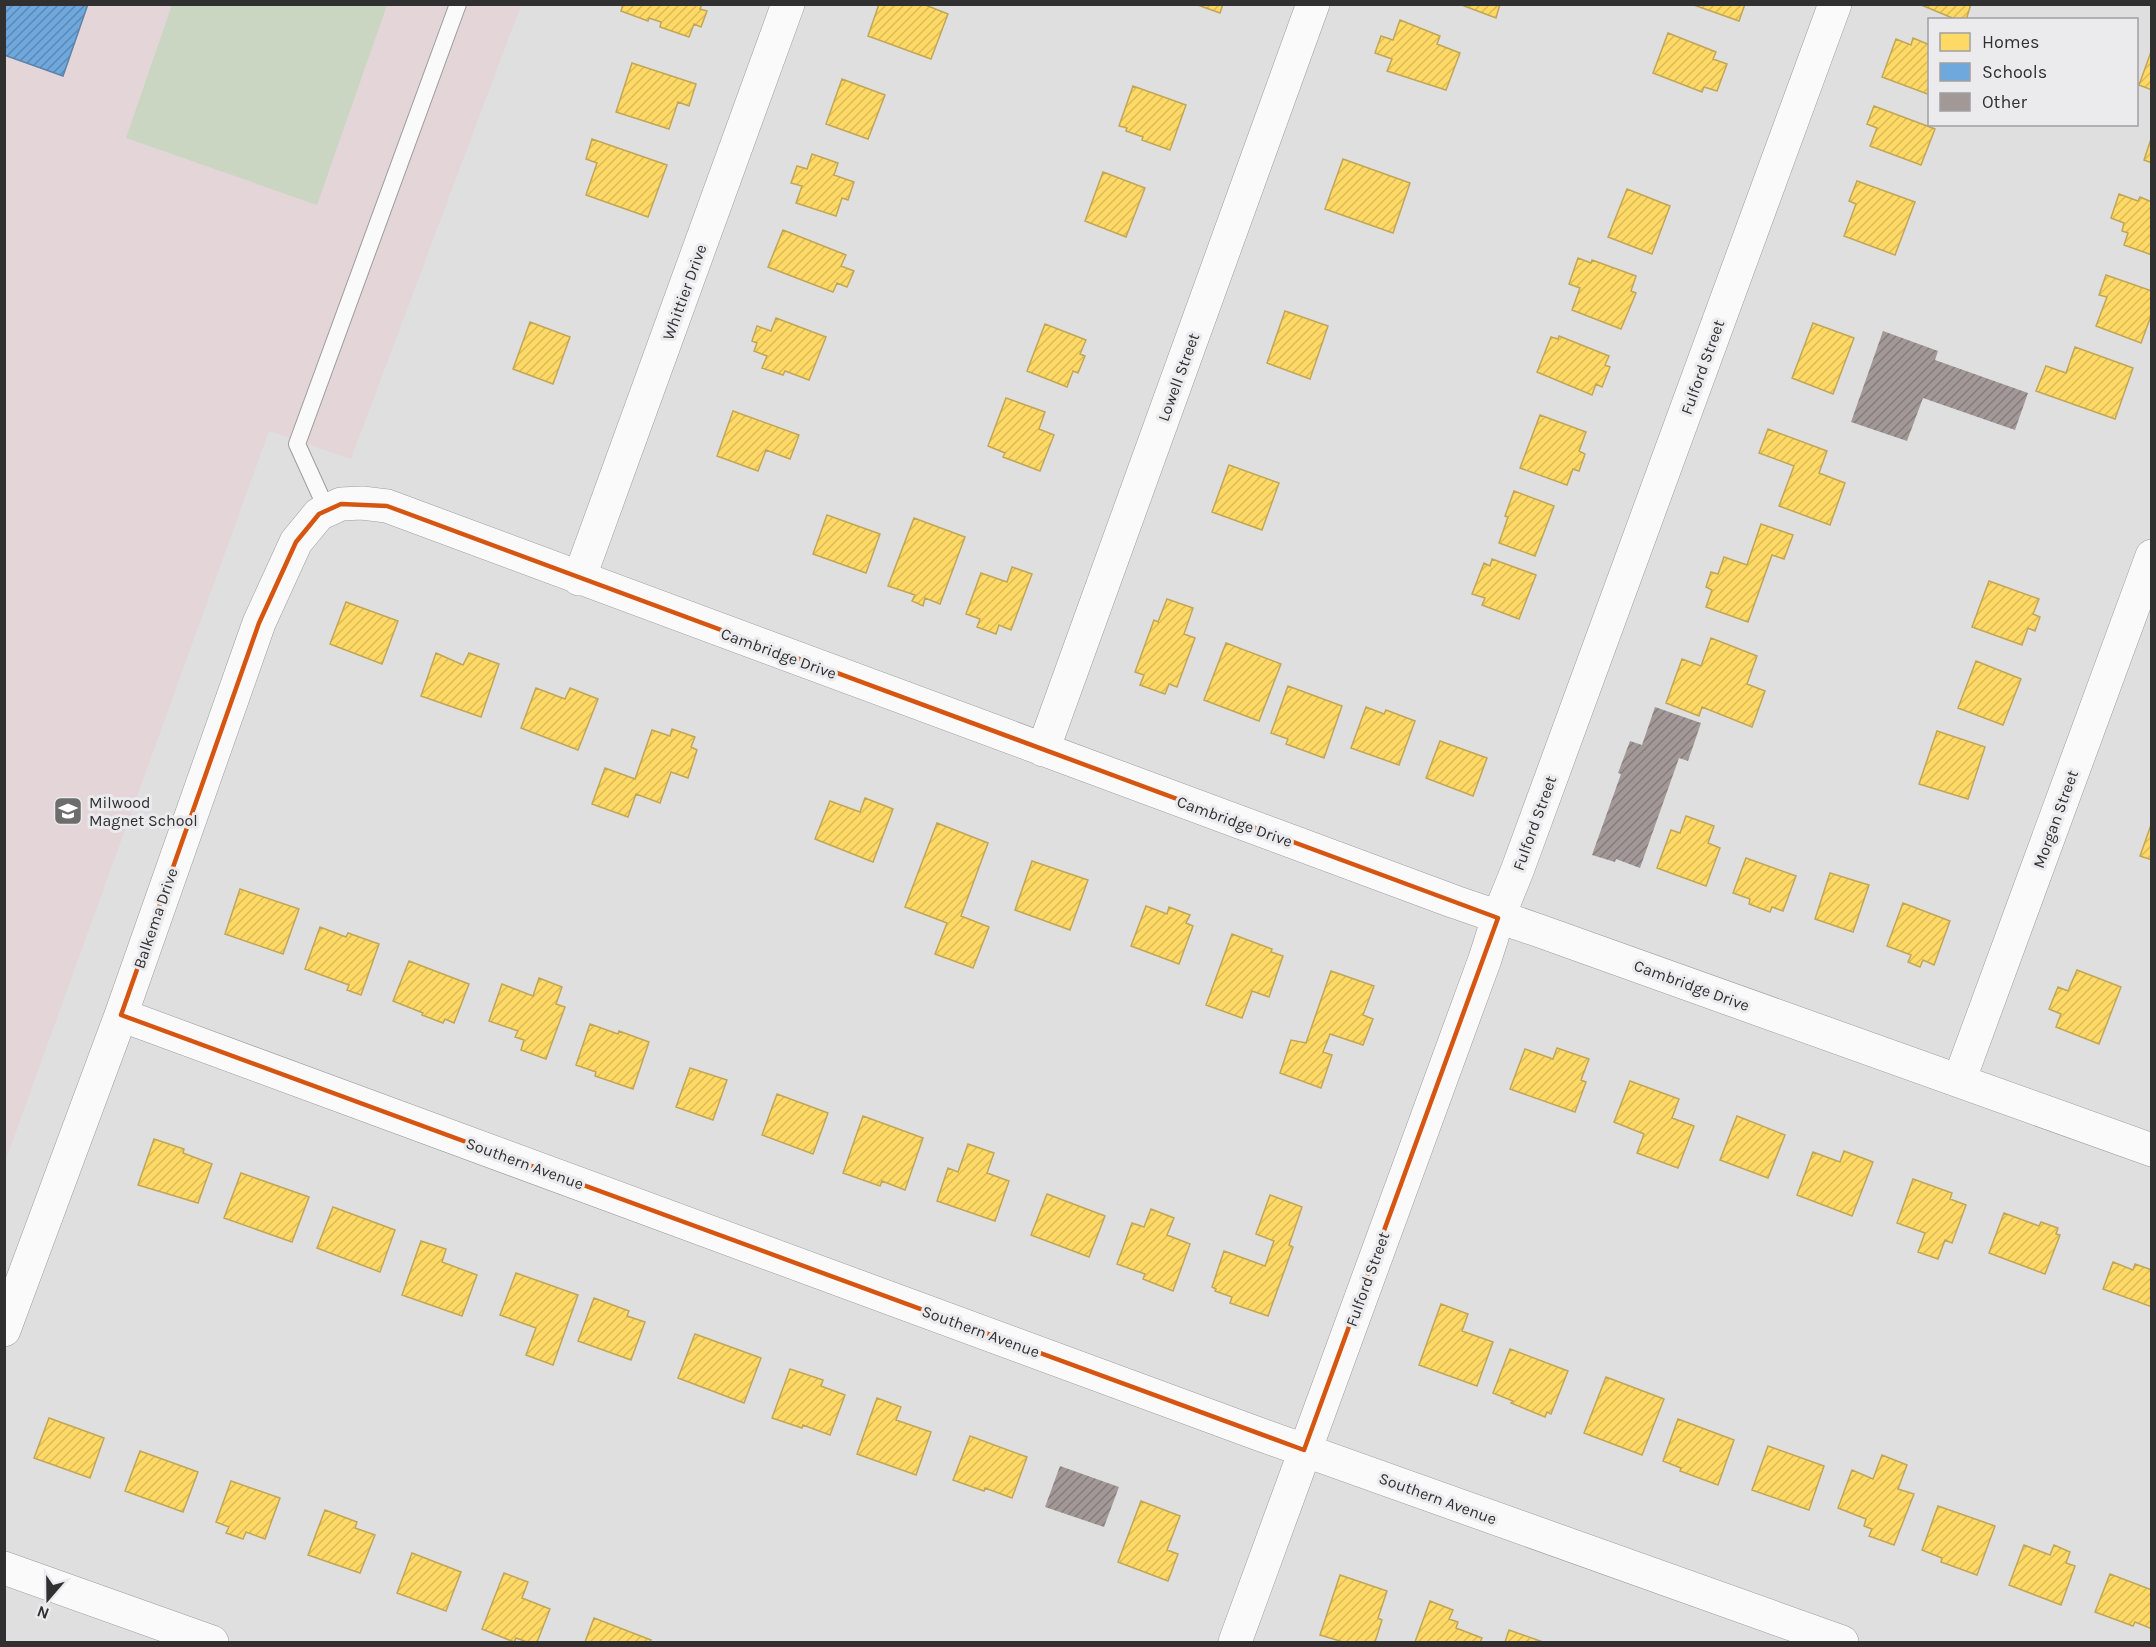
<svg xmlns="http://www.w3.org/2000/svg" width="2156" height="1647" font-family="Karla,sans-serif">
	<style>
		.education { fill: #e3d5d8 }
		.garden { fill: #cad6c2 }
		.homes { fill: url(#homes-hatch); stroke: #c1a656; stroke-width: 1.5 }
		.schools { fill: url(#schools-hatch); stroke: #5c84a9; stroke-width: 1.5 }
		.building { fill: url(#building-hatch) }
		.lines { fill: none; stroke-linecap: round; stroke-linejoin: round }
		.lane-casing { stroke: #9c9c9d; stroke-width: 18 }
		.street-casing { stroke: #9c9c9d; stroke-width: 34 }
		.lane { stroke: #fafafa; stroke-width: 16 }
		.street { stroke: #fafafa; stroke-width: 33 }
		.marked { fill: none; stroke: #d65510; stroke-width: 4.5; stroke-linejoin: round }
		.labels { text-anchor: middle; stroke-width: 6; stroke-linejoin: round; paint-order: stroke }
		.street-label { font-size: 16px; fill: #303031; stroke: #ebebee }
		.poi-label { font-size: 16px; fill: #303031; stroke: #ebebee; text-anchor: start }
	</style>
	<defs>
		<pattern id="homes-hatch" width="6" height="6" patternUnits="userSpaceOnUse" patternTransform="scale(1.5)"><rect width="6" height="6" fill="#ffd966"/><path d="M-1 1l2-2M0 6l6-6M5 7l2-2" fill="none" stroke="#dbbb59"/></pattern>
		<pattern id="schools-hatch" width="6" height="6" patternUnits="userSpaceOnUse" patternTransform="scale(1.5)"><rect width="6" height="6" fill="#6fa8dc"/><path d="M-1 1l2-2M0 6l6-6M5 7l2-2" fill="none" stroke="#5c89b3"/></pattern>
		<pattern id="building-hatch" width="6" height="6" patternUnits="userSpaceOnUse" patternTransform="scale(1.5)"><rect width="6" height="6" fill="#a29896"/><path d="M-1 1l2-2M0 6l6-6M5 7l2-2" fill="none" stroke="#847c7b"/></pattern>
	</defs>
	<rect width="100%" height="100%" fill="#dfdfe0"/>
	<path class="education" d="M5 5H521L351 459 269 431 5 1162Z"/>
	<path class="garden" d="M172 5H387L317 205 126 138Z"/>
	<path class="homes" d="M623 4H702L700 9 707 11 701 27 694 24 689 37 660 27 661 22 649 18 648 21 621 11Z
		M879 4H923L948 14 931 59 868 36Z
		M1195 4H1223L1220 13Z
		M1459 4H1500L1496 18Z
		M1691 4H1745L1739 21Z
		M1919 4H1971L1966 20H1957Z
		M1400 20 1440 36 1437 44 1460 53 1446 90 1387 71 1392 59 1375 53 1381 36 1393 40Z
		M1668 33 1716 52 1713 59 1727 64 1717 91 1704 87 1702 92 1653 73Z
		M1913 38 1930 45V95L1882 77 1896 39 1911 45Z
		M2152 49V90L2139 85Z
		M632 63 696 84 689 106 678 102 669 129 616 112Z
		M842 79 885 95 868 139 826 124Z
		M1133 86 1186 105 1170 150 1142 140 1143 137 1126 131 1127 128 1119 126Z
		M1874 106 1935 129 1921 165 1870 146 1877 128 1867 124Z
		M592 139 667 165 648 217 586 195 597 163 586 159Z
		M2151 139 2152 140V163L2144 160Z
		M812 154 838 163 834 175 854 182 848 200 842 198 836 216 796 203 802 186 791 183 797 166 807 169Z
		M1343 159 1410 183 1393 233 1325 209Z
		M1103 172 1145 188 1126 237 1085 221Z
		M1857 181 1915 202 1895 255 1844 236 1856 204 1849 201Z
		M1627 189 1670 206 1652 254 1608 237Z
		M2119 194 2138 201 2140 197 2152 202V255L2124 245 2128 233 2122 231 2124 223 2111 218Z
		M783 230 846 255 841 266 854 271 847 287 837 283 833 292 768 267Z
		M1578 258 1591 263 1592 260 1636 276 1631 291 1636 293 1621 329 1572 310 1580 288 1569 284Z
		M2106 275 2152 291V313L2141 343 2096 326 2107 297 2099 295Z
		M1285 311 1328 326 1310 379 1267 363Z
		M776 318 826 337 809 380 785 371 783 375 762 368 767 356 754 351 757 343 752 341 757 326 771 331Z
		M530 322 570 337 553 384 513 369Z
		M1813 323 1854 338 1833 394 1792 378Z
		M1045 324 1086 340 1080 354 1085 356 1078 373 1073 371 1067 387 1027 371Z
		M1559 336 1609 356 1605 365 1610 367 1602 387 1596 384 1592 395 1537 372 1551 337 1558 339Z
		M2075 347 2133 368 2115 419 2036 391 2046 366 2066 373Z
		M1006 398 1045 412 1039 429 1054 435 1040 471 1003 457 1005 453 988 446Z
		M733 411 799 435 790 459 766 450 758 471 717 456Z
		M1540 415 1586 432 1579 451 1585 454 1579 471 1573 469 1567 485 1520 468Z
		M1768 429 1827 451 1819 473 1845 483 1830 525 1779 506 1794 466 1759 453Z
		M1229 465 1279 483 1262 530 1212 512Z
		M1514 491 1554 506 1535 556 1499 543 1508 517 1505 516Z
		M827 515 880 534 866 573 813 554Z
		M914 518 965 537 940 604 925 598 923 606 912 601 915 595 888 586Z
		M1761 524 1793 535 1784 559 1772 555 1748 622 1706 607 1712 590 1706 587 1711 572 1718 574 1724 557 1747 565Z
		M1492 559 1536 575 1519 619 1482 605 1485 598 1472 594 1484 563 1490 566Z
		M1012 567 1032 574 1011 630 999 625 996 634 977 627 980 619 966 614 981 573 1007 582Z
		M1989 581 2039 599 2033 614 2040 617 2035 631 2028 628 2022 645 1972 627Z
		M1167 599 1193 608 1184 634 1195 638 1177 687 1169 684 1165 694 1140 685 1144 675 1135 672 1154 620 1158 622Z
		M346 602 398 621 382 664 330 644Z
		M1711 638 1757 656 1747 684 1765 691 1752 727 1702 707 1699 716 1666 703 1682 659 1701 666Z
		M1226 643 1281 664 1259 721 1204 700Z
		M436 653 463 665 469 653 499 664 481 717 421 696Z
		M1976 661 2021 679 2003 725 1958 708Z
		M1288 686 1342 706 1324 758 1286 744 1288 739 1271 733Z
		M536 688 565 699 570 688 598 699 578 750 521 728Z
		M1366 707 1384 714 1386 710 1415 721 1399 765 1351 748Z
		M672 729 695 737 691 747 697 750 688 778 671 772 660 803 636 794 628 817 592 804 605 768 635 779 652 730 670 736Z
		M1937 731 1985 747 1968 799 1919 784Z
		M1440 741 1487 758 1473 796 1426 778Z
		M865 798 893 809 873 862 815 839 830 801 860 812Z
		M1686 816 1714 826 1708 843 1720 848 1706 886 1657 868 1671 830 1680 833Z
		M2152 822V860L2140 856Z
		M937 823 988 843 961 916 989 927 973 968 935 954 947 923 905 907Z
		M1746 858 1796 876 1783 911 1772 907 1770 912 1749 904 1750 899 1733 893Z
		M1032 861 1088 880 1070 930 1015 910Z
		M1830 873 1869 885 1853 932 1815 919Z
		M240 889 299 909 283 954 225 934Z
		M1903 903 1950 921 1934 965 1923 960 1920 967 1908 962 1911 955 1887 946Z
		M1146 906 1167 914 1169 907 1190 915 1186 923 1193 926 1179 964 1131 946Z
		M320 927 346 937 348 933 379 944 361 995 347 990 349 985 305 969Z
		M1232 934 1272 949 1271 952 1283 956 1269 997 1252 991 1242 1018 1206 1005Z
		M409 961 469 984 454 1023 445 1019 443 1023 422 1015 423 1013 393 1001Z
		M2077 970 2121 987 2099 1044 2056 1027 2061 1014 2049 1009 2058 987 2068 991Z
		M1331 971 1374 986 1363 1015 1373 1019 1363 1045 1330 1034 1323 1052 1332 1055 1321 1088 1280 1073 1291 1040 1306 1043Z
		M539 978 562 987 556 1004 565 1007 546 1059 521 1050 524 1040 515 1037 518 1031 489 1021 502 984 533 996Z
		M590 1024 618 1034 619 1031 649 1042 633 1089 595 1076 596 1072 576 1065Z
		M1557 1048 1589 1059 1581 1080 1586 1082 1575 1112 1510 1089 1525 1049 1553 1059Z
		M690 1068 727 1080 713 1120 676 1107Z
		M1630 1081 1679 1099 1672 1118 1694 1126 1678 1168 1637 1153 1644 1134 1614 1122Z
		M777 1094 828 1113 813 1154 762 1135Z
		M863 1116 923 1138 905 1190 882 1181 880 1186 843 1173Z
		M1737 1116 1785 1135 1768 1178 1720 1160Z
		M154 1139 184 1149 183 1153 212 1164 198 1203 138 1185Z
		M968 1144 994 1153 987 1173 1009 1181 995 1221 937 1201 948 1168 958 1172Z
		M1844 1151 1873 1162 1852 1216 1797 1195 1813 1152 1840 1162Z
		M241 1173 309 1197 292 1242 224 1218Z
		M1913 1179 1952 1193 1950 1199 1966 1205 1952 1243 1945 1240 1938 1259 1918 1252 1925 1233 1897 1223Z
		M1047 1194 1105 1216 1089 1257 1031 1235Z
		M1270 1195 1302 1207 1289 1245 1293 1247 1268 1316 1230 1303 1232 1297 1215 1291 1216 1289 1212 1287 1224 1251 1265 1266 1274 1241 1256 1234Z
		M333 1207 395 1230 380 1272 317 1248Z
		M1151 1209 1174 1218 1167 1235 1190 1244 1173 1291 1143 1279 1145 1274 1117 1264 1132 1223 1144 1227Z
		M2004 1213 2039 1226 2041 1222 2058 1228 2056 1234 2060 1235 2045 1274 1989 1253Z
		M421 1241 446 1249 442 1262 477 1275 462 1316 402 1295Z
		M2113 1262 2133 1270 2135 1264 2152 1270V1307L2103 1289Z
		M516 1273 578 1295 553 1365 526 1355 536 1328 500 1315Z
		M594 1298 629 1311 627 1316 645 1322 631 1360 578 1341Z
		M1441 1304 1468 1314 1462 1331 1493 1342 1477 1386 1419 1365Z
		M695 1334 761 1358 744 1403 678 1378Z
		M1510 1349 1568 1371 1551 1414 1547 1412 1545 1417 1511 1403 1513 1401 1493 1393Z
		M790 1369 823 1380 821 1386 845 1395 830 1435 803 1425 802 1428 772 1418Z
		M1606 1377 1664 1399 1642 1455 1584 1433Z
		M877 1398 901 1407 896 1420 931 1432 916 1475 857 1454Z
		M49 1418 104 1438 90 1478 34 1458Z
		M1678 1419 1734 1440 1718 1485 1680 1471 1681 1468 1663 1461Z
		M970 1436 1027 1457 1012 1498 985 1488 984 1491 953 1480Z
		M1768 1446 1824 1466 1809 1510 1752 1490Z
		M140 1451 198 1472 183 1512 125 1491Z
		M1882 1455 1907 1465 1898 1489 1914 1494 1894 1545 1869 1536 1872 1529 1864 1526 1866 1519 1838 1508 1852 1470 1873 1479Z
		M231 1481 280 1498 265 1539 246 1532 243 1539 226 1533 229 1527 216 1522Z
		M1141 1501 1180 1516 1167 1550 1178 1554 1168 1581 1118 1562Z
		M1938 1506 1995 1526 1977 1575 1941 1562 1942 1558 1922 1550Z
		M325 1510 357 1522 355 1528 375 1535 360 1573 308 1555Z
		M2024 1545 2050 1555 2054 1545 2070 1552 2066 1563 2075 1566 2061 1605 2009 1585Z
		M412 1553 461 1572 446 1611 397 1593Z
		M504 1573 528 1582 522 1598 550 1609 537 1642H527L516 1638 514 1642 482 1629Z
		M2110 1574 2152 1590V1629L2135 1622 2133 1626 2095 1612Z
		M1340 1575 1387 1591 1378 1618 1382 1620 1375 1642H1343L1320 1635Z
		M1430 1601 1453 1610 1449 1619 1458 1622 1456 1628 1482 1638 1480 1642H1415Z
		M594 1618 651 1640 650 1642H585Z
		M1509 1630 1543 1642H1505Z"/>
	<path class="schools" d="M4 4H88L63 76 4 55Z"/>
	<path class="building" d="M1883 331 1938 351 1935 360 2028 393 2015 430 1923 398 1907 441 1851 422Z
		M1655 707 1701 723 1688 761 1679 758 1640 868 1616 859 1615 862 1592 855 1621 774 1618 773 1630 741 1642 745Z
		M1060 1466 1119 1487 1104 1527 1045 1507Z"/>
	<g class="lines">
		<g class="lane-casing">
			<path id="lane" d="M327 510 297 444 458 4"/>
		</g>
		<g class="street-casing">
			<path id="street" d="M579 579 788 4
				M1043 750 1313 4
				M121 1015 1256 1433 1842 1642
				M1959 1081 2152 556
				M4 1330 121 1015 259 623 296 542 319 514 341 504 362 503 387 506 1455 902 1537 930 2152 1150
				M4 1568 212 1642
				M1235 1642 1485 959 1498 918 1517 871 1835 4"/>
		</g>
		<use href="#lane" class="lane"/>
		<use href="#street" class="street"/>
	</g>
	<path class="marked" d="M341 504 387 506 1498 918 1304 1450 121 1015 259 623 296 542 319 514Z"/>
	<defs>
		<g id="school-square" transform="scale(1.5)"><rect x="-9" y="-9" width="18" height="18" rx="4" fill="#6d6d6e" stroke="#ebebee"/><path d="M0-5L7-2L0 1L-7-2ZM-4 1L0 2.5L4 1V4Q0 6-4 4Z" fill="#fff"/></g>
	</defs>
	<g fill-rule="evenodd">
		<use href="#school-square" x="68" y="811"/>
	</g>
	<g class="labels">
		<g class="street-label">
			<text transform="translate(684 292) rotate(-70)" y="6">Whittier Drive</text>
			<text transform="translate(1702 367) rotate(-70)" y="6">Fulford Street</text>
			<text transform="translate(1178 377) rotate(-70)" y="6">Lowell Street</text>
			<text transform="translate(779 653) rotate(20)" y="6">Cambridge Drive</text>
			<text transform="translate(2055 819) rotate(-70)" y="6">Morgan Street</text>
			<text transform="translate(1235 821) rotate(20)" y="6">Cambridge Drive</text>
			<text transform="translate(1534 823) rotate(-70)" y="6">Fulford Street</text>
			<text transform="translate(155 918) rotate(-71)" y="6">Balkema Drive</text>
			<text transform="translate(1692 985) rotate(20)" y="6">Cambridge Drive</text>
			<text transform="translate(525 1163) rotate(20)" y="6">Southern Avenue</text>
			<text transform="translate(1367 1279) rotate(-70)" y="6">Fulford Street</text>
			<text transform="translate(981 1331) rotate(20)" y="6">Southern Avenue</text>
			<text transform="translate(1438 1498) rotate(20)" y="6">Southern Avenue</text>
		</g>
		<g class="poi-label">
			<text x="89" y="808">Milwood<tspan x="89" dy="18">Magnet School</tspan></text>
		</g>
	</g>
	<rect width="2156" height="1647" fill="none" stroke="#303031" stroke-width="12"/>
	<rect x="1928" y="18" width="210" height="108" fill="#ebebee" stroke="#a0a0a2" stroke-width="1.5"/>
	<rect x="1940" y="33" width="30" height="18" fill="#ffd966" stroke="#a0a0a2" stroke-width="1.5"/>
	<text x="1982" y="48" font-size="18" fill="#303031">Homes</text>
	<rect x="1940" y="63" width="30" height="18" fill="#6fa8dc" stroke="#a0a0a2" stroke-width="1.5"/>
	<text x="1982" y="78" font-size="18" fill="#303031">Schools</text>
	<rect x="1940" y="93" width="30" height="18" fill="#a29896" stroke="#a0a0a2" stroke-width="1.5"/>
	<text x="1982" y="108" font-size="18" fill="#303031">Other</text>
	<g transform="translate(48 1599) rotate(200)" stroke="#ebebee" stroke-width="4.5" paint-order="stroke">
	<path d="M0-4.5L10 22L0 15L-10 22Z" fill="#303031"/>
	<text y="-9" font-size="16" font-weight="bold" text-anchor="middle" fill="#303031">N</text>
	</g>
</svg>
